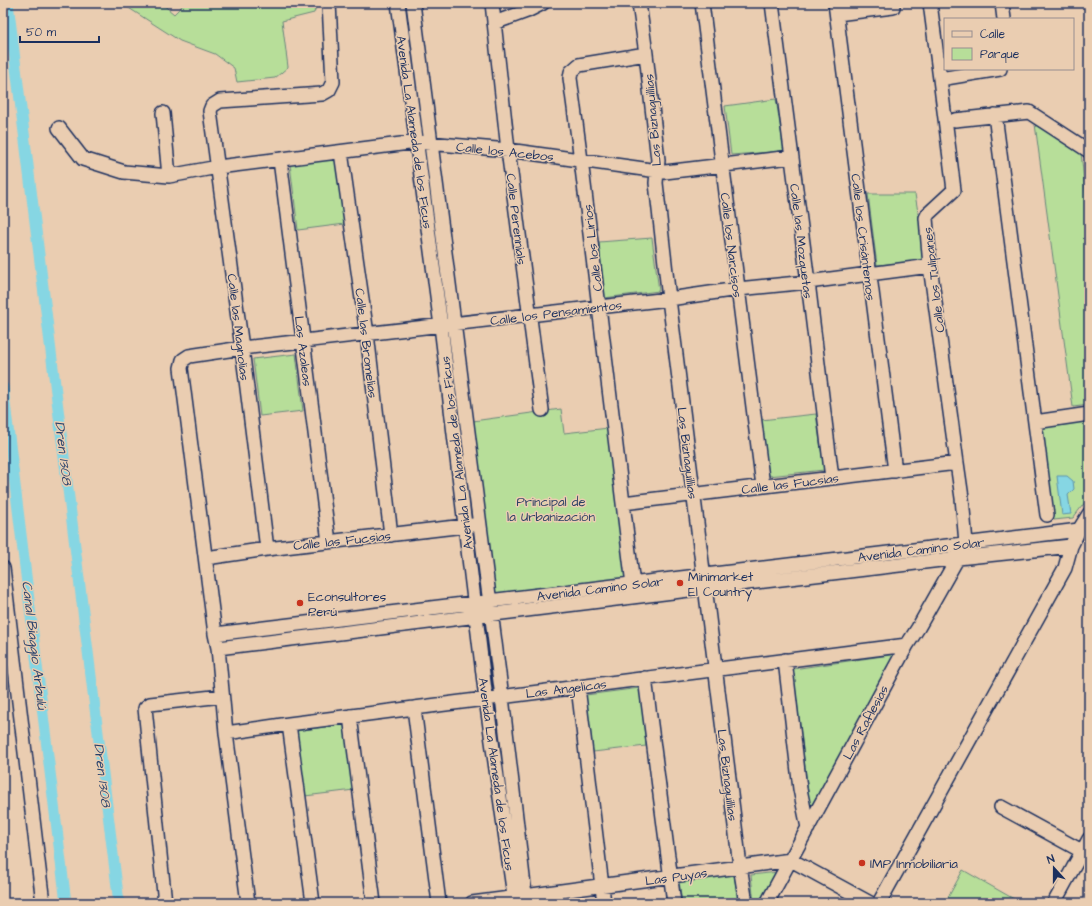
<svg xmlns="http://www.w3.org/2000/svg" width="1092" height="906" font-family="'Architects Daughter',sans-serif">
	<style>
		.green { fill: #b7de99; stroke: #69867c }
		.water { fill: #86d6e3; stroke: #5b93ae }
		.lines { fill: none; stroke-linecap: round; stroke-linejoin: round }
		.canal { stroke: #86d6e3; stroke-width: 11 }
		.minor-casing { stroke: #1b2f5e; stroke-width: 16 }
		.minor { stroke: #eacdb1; stroke-width: 13 }
		.poi-dot { fill: #c8321e; stroke: #eacdb1; stroke-width: 1.5 }
		.labels { text-anchor: middle; stroke-width: 3; stroke-linejoin: round; paint-order: stroke }
		.street-label { font-size: 13px; fill: #1b2f5e; stroke: #eacdb1 }
		.park-label { font-size: 13px; fill: #2b4064; stroke: #eacdb1 }
		.poi-label { font-size: 13px; fill: #1b2f5e; stroke: #eacdb1; text-anchor: start }
		.water-label { font-size: 14px; font-style: italic; fill: #26406b; stroke: #eacdb1 }
	</style>
	<rect width="100%" height="100%" fill="#eacdb1"/>
	<filter id="ink" filterUnits="userSpaceOnUse"><feTurbulence type="fractalNoise" baseFrequency=".025" numOctaves="2"/><feDisplacementMap in="SourceGraphic" scale="8" xChannelSelector="R" yChannelSelector="G"/><feConvolveMatrix kernelMatrix="1 2 1 2 8 2 1 2 1" color-interpolation-filters="sRGB"/></filter>
	<g filter="url(#ink)">
		<path class="green" d="M121 3H161L174 14 185 3H317L314 13 282 21 288 67 275 78 237 82 234 68 215 54 180 41Z
			M776 99 784 151 731 155 725 106Z
			M1035 124 1080 144 1089 225V405L1073 407Z
			M337 158 345 224 298 230 290 164Z
			M868 194H915L926 261 877 265Z
			M652 238 659 291 604 298 599 242Z
			M296 354 303 411 260 416 253 359Z
			M561 409 564 433 609 428 628 578 493 595 473 421Z
			M816 414 824 470 769 476 761 420Z
			M1089 418V497L1073 518 1054 520 1041 424Z
			M897 654 810 808 793 669Z
			M640 688 646 746 593 752 586 695Z
			M345 724 354 790 305 796 296 731Z
			M963 870 1021 903H945Z
			M778 872 761 903H754L751 875Z
			M734 873 738 903H682L679 881Z"/>
		<path class="water" d="M1057 476H1067L1073 481 1074 489 1068 495 1071 514 1062 515Z"/>
		<g class="lines">
			<path class="canal" d="M8 3 119 903
				M3 387 66 903"/>
			<g class="minor-casing">
				<path id="minor" d="M398 3 441 326 486 699 515 903
					M413 3 502 697 526 903
					M492 3 508 150 542 410
					M639 3 646 54 658 160 656 183 669 299 740 866 746 903
					M702 3 763 486
					M772 3 808 282 832 478
					M835 3 895 471
					M1002 3 1004 19
					M837 14 893 7
					M494 23 527 11 543 3
					M940 79 1000 69
					M163 113 169 176
					M995 115 1047 515
					M955 120 1029 112 1089 151
					M59 128 83 159 124 172 169 176 218 167 417 142 508 150 665 172 791 157
					M341 152 367 334 391 535
					M280 160 329 542
					M1035 422 1089 414
					M623 503 957 463
					M267 549 242 348 210 111 212 106 220 101 322 94 329 90 333 82 329 3
					M206 558 267 549 473 525
					M3 568 43 903
					M634 593 581 160 570 78 571 72 579 65 646 54
					M215 634 1079 530
					M218 648 705 588 958 558 1071 546
					M785 660 800 789 808 828
					M645 678 674 903
					M578 687 604 903
					M414 708 439 903
					M350 716 374 903
					M289 724 313 903
					M226 733 289 724 907 645
					M1001 807 1089 855
					M165 903 145 708 150 704 222 696
					M248 903 226 733 218 648 215 634 181 368 183 360 189 356 242 348 669 299 738 289 808 282 930 266
					M472 903 791 860 870 903
					M767 903 907 645 918 628 966 543 962 498 957 463 930 266 926 218 928 214 954 190 940 79 930 3
					M879 903 1065 568 1071 546 1079 530 1089 514
					M1054 903 1089 839"/>
			</g>
			<use href="#minor" class="minor"/>
		</g>
	</g>
	<g class="poi-dot">
		<circle cx="680" cy="583" r="4"/>
		<circle cx="300" cy="603" r="4"/>
		<circle cx="862" cy="863" r="4"/>
	</g>
	<g class="labels">
		<g class="street-label">
			<text transform="translate(652 120) rotate(-95)" y="5">Las Biznaguillias</text>
			<text transform="translate(415 132) rotate(82)" y="5">Avenida La Alameda de los Ficus</text>
			<text transform="translate(505 151) rotate(6)" y="5">Calle los Acebos</text>
			<text transform="translate(517 219) rotate(83)" y="5">Calle Perennials</text>
			<text transform="translate(864 237) rotate(83)" y="5">Calle los Crisántemos</text>
			<text transform="translate(802 241) rotate(83)" y="5">Calle las Mozquetas</text>
			<text transform="translate(732 245) rotate(83)" y="5">Calle los Narcisos</text>
			<text transform="translate(592 248) rotate(-97)" y="5">Calle los Lirios</text>
			<text transform="translate(933 280) rotate(-97)" y="5">Calle los Tulipanes</text>
			<text transform="translate(556 312) rotate(-7)" y="5">Calle los Pensamientos</text>
			<text transform="translate(239 327) rotate(83)" y="5">Calle las Magnolias</text>
			<text transform="translate(367 343) rotate(83)" y="5">Calle las Bromelias</text>
			<text transform="translate(304 351) rotate(83)" y="5">Las Azaleas</text>
			<text transform="translate(456 453) rotate(-97)" y="5">Avenida La Alameda de los Ficus</text>
			<text transform="translate(688 453) rotate(83)" y="5">Las Biznaguillias</text>
			<text transform="translate(790 483) rotate(-7)" y="5">Calle las Fucsias</text>
			<text transform="translate(342 540) rotate(-6)" y="5">Calle las Fucsias</text>
			<text transform="translate(921 549) rotate(-7)" y="5">Avenida Camino Solar</text>
			<text transform="translate(600 588) rotate(-7)" y="5">Avenida Camino Solar</text>
			<text transform="translate(566 688) rotate(-7)" y="5">Las Angelicas</text>
			<text transform="translate(865 722) rotate(-62)" y="5">Las Raflesias</text>
			<text transform="translate(497 774) rotate(82)" y="5">Avenida La Alameda de los Ficus</text>
			<text transform="translate(728 775) rotate(83)" y="5">Las Biznaguillias</text>
			<text transform="translate(676 876) rotate(-8)" y="5">Las Puyas</text>
		</g>
		<g class="park-label">
			<text x="551" y="506">Principal de<tspan x="551" dy="15">la Urbanización</tspan></text>
		</g>
		<g class="poi-label">
			<text x="688" y="581">Minimarket<tspan x="688" dy="15">El Country</tspan></text>
			<text x="308" y="601">Econsultores<tspan x="308" dy="15">Perú</tspan></text>
			<text x="870" y="868">IMP Inmobiliaria</text>
		</g>
		<g class="water-label">
			<text transform="translate(64 453) rotate(83)" y="5">Dren 1308</text>
			<text transform="translate(35 645) rotate(83)" y="5">Canal Biaggio Arbulú</text>
			<text transform="translate(103 775) rotate(83)" y="5">Dren 1308</text>
		</g>
	</g>
	<rect width="1092" height="906" fill="none" stroke="#eacdb1" stroke-width="16"/>
	<rect x="8" y="8" width="1076" height="890" fill="none" stroke="#1b2f5e" stroke-width="1.5" filter="url(#ink)"/>
	<rect x="944" y="18" width="130" height="52" fill="#eacdb1" stroke="#978e90"/>
	<rect x="952" y="31" width="20" height="6" fill="#eacdb1" stroke="#978e90"/>
	<text x="980" y="38" font-size="12" fill="#1b2f5e">Calle</text>
	<rect x="952" y="48" width="20" height="12" fill="#b7de99" stroke="#978e90"/>
	<text x="980" y="58" font-size="12" fill="#1b2f5e">Parque</text>
	<g transform="translate(1054 868) rotate(339)" stroke="#eacdb1" stroke-width="3" paint-order="stroke">
	<path d="M0-3L7 15L0 10L-7 15Z" fill="#1b2f5e"/>
	<text y="-6" font-size="11" font-weight="bold" text-anchor="middle" fill="#1b2f5e">N</text>
	</g>
	<path d="M20 36v6h79v-6" fill="none" stroke="#1b2f5e" stroke-width="2"/>
	<text x="26" y="36" font-size="12" fill="#1b2f5e" stroke="#eacdb1" stroke-width="3" paint-order="stroke">50 m</text>
</svg>
